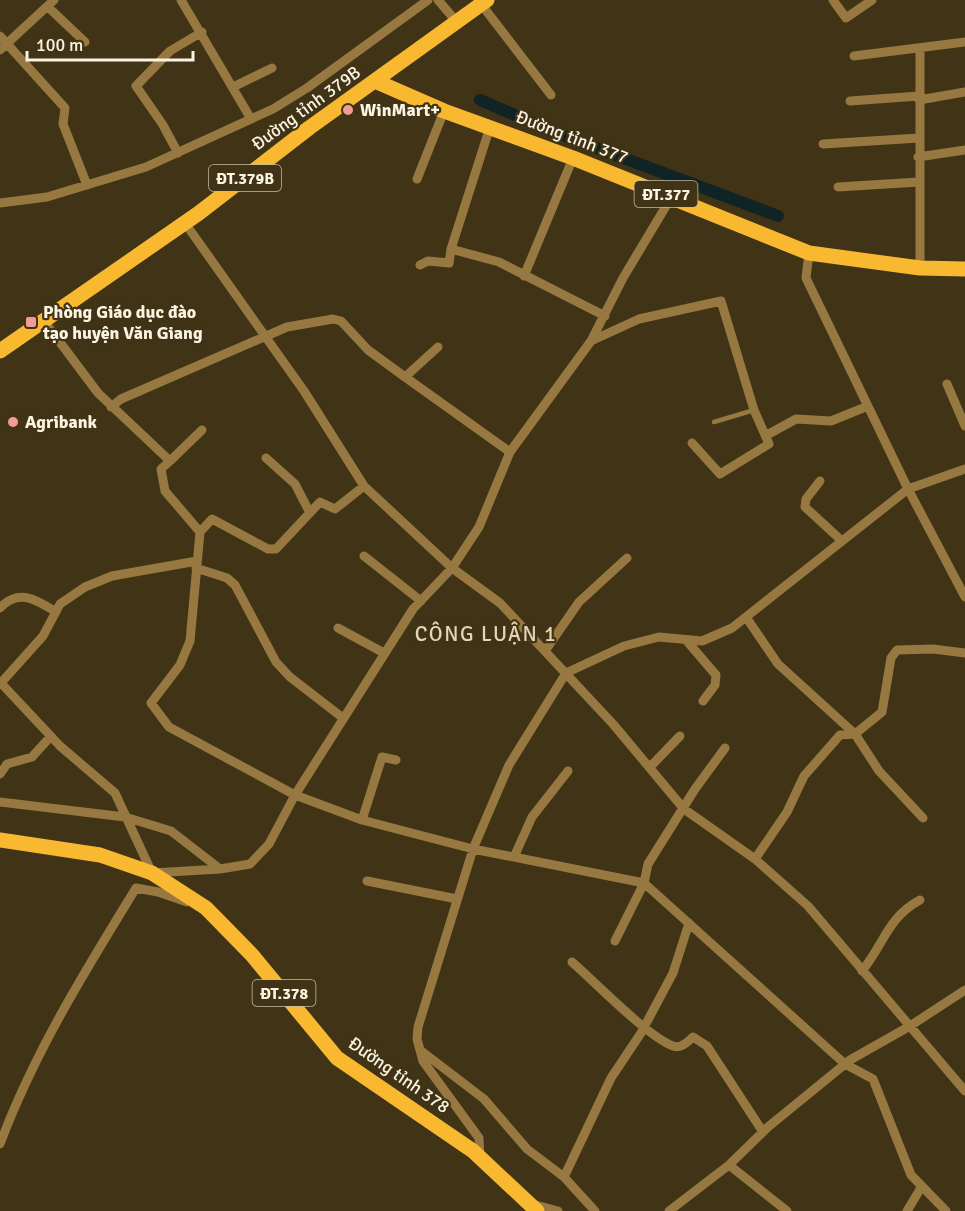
<svg xmlns="http://www.w3.org/2000/svg" width="965" height="1211" font-family="Signika,sans-serif">
	<style>
		.lines { fill: none; stroke-linecap: round; stroke-linejoin: round }
		.canal { stroke: #102325; stroke-width: 12 }
		.lane { stroke: #967840; stroke-width: 4.5 }
		.street { stroke: #967840; stroke-width: 9 }
		.primary { stroke: #f8b930; stroke-width: 15 }
		.poi-dot { fill: #f59c92; stroke: #403316; stroke-width: 2 }
		.labels { text-anchor: middle; stroke-width: 4.5; stroke-linejoin: round; paint-order: stroke }
		.shield { fill: #403316; stroke: #c4baa6; stroke-width: 1.5 }
		.shield-label { font-size: 16px; font-weight: bold; fill: #fcf4e3 }
		.street-label { font-size: 18px; fill: #fcf4e3; stroke: #403316 }
		.poi-label { font-size: 18px; font-weight: bold; fill: #fcf4e3; stroke: #403316; text-anchor: start }
		.quarter-label { font-size: 21px; letter-spacing: 1.5px; fill: #e5d5b4; stroke: #403316 }
	</style>
	<rect width="100%" height="100%" fill="#403316"/>
	<g class="lines">
		<path class="canal" d="M480 100 554 132 778 216"/>
		<path class="lane" d="M714 422 754 410"/>
		<path class="street" d="M181 0 251 119
			M438 0 456 21
			M833 0 846 18 872 0
			M481 4 551 95
			M48 7 85 42
			M0 36 65 108 63 124 87 185
			M920 49V268
			M0 50 54 0
			M854 56 965 42
			M233 87 272 68
			M919 100 965 92
			M850 101 919 96
			M823 144 919 138
			M178 153 163 125 136 86 170 51 202 32
			M918 157 965 150
			M417 179 444 111
			M838 187 919 182
			M0 203 47 197 146 167 273 109 307 88 428 0
			M185 223 304 391 364 486 452 568 500 603 613 724 684 809 755 859 808 906 965 1091
			M451 249 499 262 605 316
			M809 253 806 278 908 489 965 597
			M420 265 428 261 449 263 451 249 490 127
			M524 276 573 158
			M44 321 98 393 170 461 161 469 165 491 200 532 190 641 180 665 151 703 169 727 295 795 362 820 473 849 644 883 845 1064 873 1079 911 1175 946 1211
			M591 341 639 319 721 301 754 410 769 444 720 474 692 443
			M438 347 405 377 510 452
			M947 384 965 426
			M111 407 121 399 287 327 333 319 341 321 368 350 405 377
			M767 435 796 419 831 421 868 406
			M266 458 295 484 310 513
			M170 461 202 430
			M820 481 806 499 805 507 842 541
			M200 532 212 519 268 549H276L320 502 335 509 364 486
			M364 556 421 601
			M196 568 227 578 235 585 276 662 290 677 343 718
			M0 608C19 588 37 600 56 612
			M746 617 778 664 855 734 879 771 923 818
			M338 628 384 653
			M686 640 716 675 715 685 703 701
			M545 651 579 602 627 558
			M0 682 60 746 115 793 152 873 220 869 250 864 269 844 295 795 413 609 452 568 479 527 510 452 591 341 623 278 672 196
			M0 684 43 636 60 604 85 587 112 576 197 561
			M650 767 680 736
			M0 774 7 764 32 757 51 736
			M0 802 125 817 171 831 220 869
			M362 820 382 757 396 760
			M514 857 532 817 568 771
			M755 859 787 812 804 776 840 735 855 734 882 712 891 658 897 650 933 649 965 653
			M367 881 457 899
			M615 941 644 883 648 864 695 789 725 748
			M572 962C594 981 648 1037 673 1046 681 1049 687 1042 693 1037L707 1046 763 1132
			M862 971C884 944 888 917 920 900
			M420 1050 484 1099 527 1149 564 1177
			M0 1144C34 1053 85 971 136 888L158 892 187 902
			M480 1157 479 1138 423 1061 417 1039 418 1027 473 849 509 765 566 673 624 646 659 637 702 641 732 628 908 489 965 469
			M729 1165 787 1211
			M532 1204 558 1211
			M595 1211 564 1177 611 1078 641 1033 673 973 689 923
			M669 1211 729 1165 768 1127 850 1060 910 1026 965 990
			M907 1211 922 1186"/>
		<path class="primary" d="M375 81 444 111 573 158 809 253 920 268 965 269
			M0 351 199 213 309 128 487 0
			M0 840 100 855 152 873 206 908 252 955 337 1058 473 1151 537 1211"/>
	</g>
	<g class="poi-dot">
		<circle cx="348" cy="110" r="6"/>
		<rect x="25" y="316" width="12" height="12" rx="3"/>
		<circle cx="13" cy="422" r="6"/>
	</g>
	<g class="labels">
		<g class="shield">
			<rect x="209" y="165" width="72" height="26" rx="4.5"/>
			<rect x="634.5" y="181" width="63" height="26" rx="4.5"/>
			<rect x="252.5" y="980" width="63" height="26" rx="4.5"/>
		</g>
		<g class="shield-label">
			<text x="245" y="184">ĐT.379B</text>
			<text x="666" y="200">ĐT.377</text>
			<text x="284" y="999">ĐT.378</text>
		</g>
		<g class="street-label">
			<text transform="translate(306 108) rotate(-36)" y="6">Đường tỉnh 379B</text>
			<text transform="translate(572 137) rotate(21)" y="6">Đường tỉnh 377</text>
			<text transform="translate(399 1075) rotate(35)" y="6">Đường tỉnh 378</text>
		</g>
		<g class="poi-label">
			<text x="360" y="116">WinMart+</text>
			<text x="43" y="318">Phòng Giáo dục đào<tspan x="43" dy="21">tạo huyện Văn Giang</tspan></text>
			<text x="25" y="428">Agribank</text>
		</g>
		<g class="quarter-label">
			<text x="486" y="641">CÔNG LUẬN 1</text>
		</g>
	</g>
	<path d="M27 51v9h166v-9" fill="none" stroke="#fcf4e3" stroke-width="3"/>
	<text x="36" y="51" font-size="18" fill="#fcf4e3" stroke="#403316" stroke-width="4.5" paint-order="stroke">100 m</text>
</svg>
